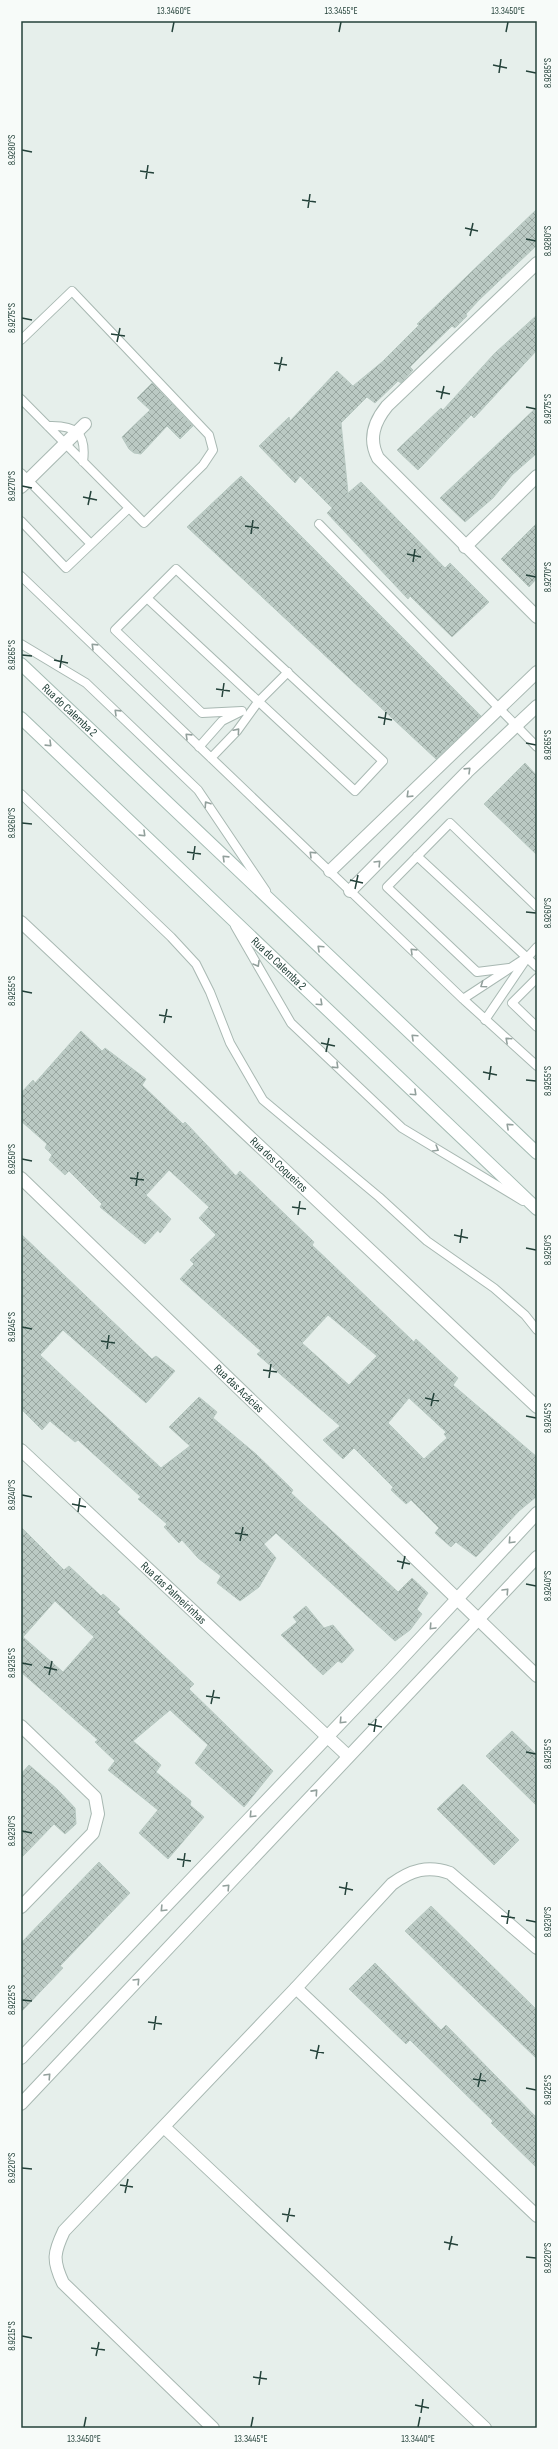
<svg xmlns="http://www.w3.org/2000/svg" width="558" height="2449" font-family="'Sofia Sans Condensed',sans-serif">
	<style>
		.building { fill: url(#building-cross-hatch); stroke: #b8c9c2; fill-rule: evenodd }
		.lines { fill: none; stroke-linecap: round; stroke-linejoin: round }
		.service-casing { stroke: #a8b8b2; stroke-width: 10 }
		.pedestrian-casing { stroke: #a8b8b2; stroke-width: 14 }
		.minor-casing { stroke: #a8b8b2; stroke-width: 14 }
		.secondary-casing { stroke: #a4bbb3; stroke-width: 14 }
		.service { stroke: #fff; stroke-width: 8 }
		.pedestrian { stroke: #fff; stroke-width: 12 }
		.minor { stroke: #fff; stroke-width: 12 }
		.secondary { stroke: #fff; stroke-width: 12 }
		.oneway { stroke: #92a09c }
		.ticks { fill: none; stroke: #24423a; stroke-width: 1.5 }
		.labels { text-anchor: middle; stroke-width: 4; stroke-linejoin: round; paint-order: stroke }
		.street-label { font-size: 12px; fill: #24423a; stroke: #f7fbf9 }
		.neatline { fill: none; stroke: #24423a; stroke-width: 1.5 }
		.ticks-label { font-size: 10px; text-anchor: middle; fill: #24423a }
	</style>
	<defs>
		<pattern id="building-cross-hatch" width="8" height="8" patternUnits="userSpaceOnUse"><rect width="8" height="8" fill="#bbcac4"/><path d="M0 0l8 8M0 8l8-8" fill="none" stroke="#98a6a0"/></pattern>
	</defs>
	<rect width="100%" height="100%" fill="#e6efeb"/>
	<path class="building" d="M537 209V245L479 300 466 314 467 316 455 328 452 326 426 351 410 367 413 370 401 383 398 381 375 403 367 397 341 423 348 493 361 482 445 568 450 563 489 602 452 637 410 596 408 599 327 513 332 508 300 476 295 483 259 446 289 417 290 421 337 371 353 386 382 362 419 325 417 324Z
		M537 315V350L474 418 471 415 418 470 397 450 441 408 443 410 495 353Z
		M152 383 193 426 180 439 167 426 141 454 134 453 129 449 122 437 150 410 137 398Z
		M537 407V453L512 475 493 498 465 522 440 498Z
		M241 476 481 716 436 759 187 527Z
		M537 523V578L529 587 501 559Z
		M525 763 537 776V855L484 804Z
		M81 1031 102 1051 105 1048 146 1079 142 1085 183 1124 185 1122 236 1176 240 1171 314 1242 312 1245 414 1342 416 1339 458 1378 453 1385 537 1457V1496L519 1511 476 1557 456 1542 451 1547 435 1533 439 1528 411 1500 406 1504 391 1490 393 1487 354 1448 343 1459 323 1440 340 1426 257 1354 261 1351 180 1279 194 1264 190 1260 216 1235 199 1218 209 1207 169 1170 146 1195 171 1219 160 1233 158 1230 145 1244 100 1207 102 1204 69 1171 65 1175 49 1160 52 1155 45 1148 47 1144 21 1121V1093L33 1080 35 1083ZM328 1315 377 1356 349 1385 302 1343ZM409 1398 446 1432 444 1434 447 1438 424 1459 388 1423Z
		M21 1234 152 1359 156 1356 175 1371 146 1403 63 1330 40 1355 161 1468 190 1446 169 1427 199 1397 217 1412 213 1418 256 1454 293 1490 291 1493 398 1592 412 1578 428 1593 417 1609 422 1614 410 1630 395 1641 276 1533 264 1544 276 1558 259 1587 240 1601 217 1583 221 1576 198 1558 182 1540 179 1543 164 1527 167 1524 138 1499 141 1497 78 1440 75 1442 50 1421 42 1430 21 1409Z
		M21 1527 64 1570 69 1566 101 1596 103 1594 120 1609 117 1612 194 1684 189 1689 273 1771 244 1807 195 1763 208 1745 170 1710 133 1741 161 1765 156 1772 191 1801 190 1805 204 1817 168 1859 139 1833 158 1810 108 1770 115 1761 95 1742 98 1740 21 1672ZM55 1601 94 1637 63 1672 23 1637Z
		M306 1606 324 1628 333 1625 354 1650 342 1663 338 1661 323 1675 281 1635 297 1622 293 1617Z
		M512 1731 537 1755V1806L486 1756Z
		M29 1765 57 1789 75 1808 76 1824 65 1834 54 1824 21 1858V1774Z
		M463 1784 519 1840 494 1865 437 1809Z
		M99 1862 130 1893 60 1966 63 1968 21 2012V1943Z
		M431 1906 537 2010V2059L405 1931Z
		M375 1963 441 2030 446 2025 537 2118V2168L491 2123 493 2121 410 2040 406 2044 349 1989Z"/>
	<g class="lines">
		<g class="service-casing">
			<path id="service" d="M21 340 72 291 209 435 213 450 203 465 144 523 21 399
				M48 426C75 425 87 432 83 462
				M21 473 91 544
				M21 521 66 568 129 508
				M319 524 537 747
				M21 576 463 999 537 1066
				M148 599 355 791 383 761 176 569 115 630 202 713 242 711
				M21 644 86 683 198 790 266 891
				M199 747 222 721 240 712
				M211 758 237 731 258 702 288 672
				M21 794 171 937 196 964 210 992 230 1043 263 1100 379 1197 427 1241 494 1288 525 1315 537 1330
				M417 856 537 967
				M235 926 291 1023 402 1128 523 1201
				M509 968 477 972 387 887 450 823 537 907
				M537 978 512 1003 537 1027
				M463 999 524 959
				M485 1020 527 958 537 947"/>
		</g>
		<g class="pedestrian-casing">
			<path id="pedestrian" d="M21 487 85 424"/>
		</g>
		<g class="minor-casing">
			<g id="minor">
				<path d="M537 263 387 406C374 422 368 439 378 458L537 617"/>
				<path d="M465 547 537 476"/>
				<path d="M330 871 537 672"/>
				<path d="M350 891 467 772 537 706"/>
				<path id="s1" d="M21 922 537 1407"/>
				<path id="s2" d="M21 1178 537 1676"/>
				<path id="s3" d="M21 1450 348 1756"/>
				<path d="M21 1726 95 1797 98 1814 93 1833 21 1907"/>
				<path d="M296 1988 537 2216"/>
				<path d="M21 2058 391 1670 537 1513"/>
				<path d="M21 2104 537 1557"/>
				<path d="M164 2127 485 2428"/>
				<path d="M213 2428 63 2283C52 2260 54 2252 64 2231L296 1988 392 1884C411 1870 428 1865 450 1873L537 1948"/>
			</g>
		</g>
		<g class="secondary-casing">
			<g id="secondary">
				<path id="s4" d="M21 664 537 1153"/>
				<path id="s5" d="M21 718 537 1209"/>
			</g>
		</g>
		<use href="#service" class="service"/>
		<use href="#pedestrian" class="pedestrian"/>
		<use href="#minor" class="minor"/>
		<use href="#secondary" class="secondary"/>
	</g>
	<defs><path id="oneway-chevron" d="M-2-3.5L2.5 0L-2 3.5" fill="none" stroke-width="1.6" stroke-linecap="round" stroke-linejoin="round"/></defs>
	<g class="oneway">
		<use href="#oneway-chevron" transform="translate(94 646) rotate(-136)"/>
		<use href="#oneway-chevron" transform="translate(117 712) rotate(-136)"/>
		<use href="#oneway-chevron" transform="translate(237 731) rotate(-49)"/>
		<use href="#oneway-chevron" transform="translate(188 736) rotate(-136)"/>
		<use href="#oneway-chevron" transform="translate(49 744) rotate(44)"/>
		<use href="#oneway-chevron" transform="translate(468 770) rotate(-44)"/>
		<use href="#oneway-chevron" transform="translate(409 795) rotate(136)"/>
		<use href="#oneway-chevron" transform="translate(207 804) rotate(-124)"/>
		<use href="#oneway-chevron" transform="translate(143 834) rotate(44)"/>
		<use href="#oneway-chevron" transform="translate(312 854) rotate(-136)"/>
		<use href="#oneway-chevron" transform="translate(225 858) rotate(-136)"/>
		<use href="#oneway-chevron" transform="translate(378 863) rotate(-46)"/>
		<use href="#oneway-chevron" transform="translate(320 948) rotate(-137)"/>
		<use href="#oneway-chevron" transform="translate(413 951) rotate(-136)"/>
		<use href="#oneway-chevron" transform="translate(257 964) rotate(60)"/>
		<use href="#oneway-chevron" transform="translate(483 985) rotate(145)"/>
		<use href="#oneway-chevron" transform="translate(320 1003) rotate(43)"/>
		<use href="#oneway-chevron" transform="translate(414 1037) rotate(-137)"/>
		<use href="#oneway-chevron" transform="translate(508 1040) rotate(-138)"/>
		<use href="#oneway-chevron" transform="translate(336 1066) rotate(44)"/>
		<use href="#oneway-chevron" transform="translate(414 1093) rotate(43)"/>
		<use href="#oneway-chevron" transform="translate(509 1126) rotate(-137)"/>
		<use href="#oneway-chevron" transform="translate(436 1149) rotate(31)"/>
		<use href="#oneway-chevron" transform="translate(511 1541) rotate(133)"/>
		<use href="#oneway-chevron" transform="translate(506 1591) rotate(-47)"/>
		<use href="#oneway-chevron" transform="translate(432 1627) rotate(133)"/>
		<use href="#oneway-chevron" transform="translate(342 1721) rotate(134)"/>
		<use href="#oneway-chevron" transform="translate(315 1792) rotate(-48)"/>
		<use href="#oneway-chevron" transform="translate(252 1815) rotate(134)"/>
		<use href="#oneway-chevron" transform="translate(227 1887) rotate(-46)"/>
		<use href="#oneway-chevron" transform="translate(163 1909) rotate(134)"/>
		<use href="#oneway-chevron" transform="translate(137 1981) rotate(-46)"/>
		<use href="#oneway-chevron" transform="translate(48 2076) rotate(-47)"/>
	</g>
	<path class="ticks" d="M172 32 174 22M339 32 341 22M506 32 508 22M493 65 507 68M526 71 536 73M499 73 501 59M22 150 32 152M140 171 154 173M146 179 148 165M302 200 316 202M308 208 310 194M465 228 478 231M470 236 473 223M526 239 536 241M22 318 32 320M111 334 125 336M117 342 120 328M274 363 287 365M279 371 282 357M436 391 450 394M441 399 444 386M526 407 536 409M22 486 32 488M83 497 97 500M88 505 91 491M245 526 259 528M251 534 253 520M407 554 421 557M413 562 415 549M526 575 536 577M22 655 32 656M54 660 68 663M60 668 62 655M216 689 230 691M222 697 224 683M378 717 392 720M384 725 386 712M526 743 536 745M22 823 32 824M187 852 201 854M193 860 195 846M350 880 363 883M355 889 358 875M526 912 536 913M22 991 32 993M159 1015 172 1017M164 1023 167 1009M321 1043 335 1046M326 1052 329 1038M483 1072 497 1075M489 1080 491 1066M526 1080 536 1081M22 1159 32 1161M130 1178 144 1180M136 1186 138 1172M292 1207 306 1209M298 1215 300 1201M454 1235 468 1238M460 1243 462 1229M526 1248 536 1250M22 1327 32 1329M101 1341 115 1343M107 1349 109 1335M263 1370 277 1372M269 1378 271 1364M425 1398 439 1401M431 1406 434 1393M526 1416 536 1418M22 1495 32 1497M72 1504 86 1507M78 1512 80 1498M235 1533 248 1535M240 1541 243 1527M397 1561 410 1564M402 1569 405 1556M526 1584 536 1586M22 1663 32 1665M44 1667 57 1670M49 1675 52 1661M206 1696 220 1698M211 1704 214 1690M368 1724 382 1727M374 1732 376 1719M526 1752 536 1754M22 1831 32 1833M177 1859 191 1861M183 1867 185 1853M339 1887 353 1890M345 1895 347 1882M501 1916 515 1918M526 1920 536 1922M507 1924 509 1910M22 2000 32 2001M148 2022 162 2024M154 2030 156 2016M310 2050 324 2053M316 2059 319 2045M473 2079 486 2081M478 2087 481 2073M526 2088 536 2090M22 2168 32 2169M120 2185 133 2187M125 2193 128 2179M282 2214 295 2216M287 2222 290 2208M444 2242 458 2245M449 2250 452 2236M526 2257 536 2258M22 2336 32 2338M91 2348 105 2350M96 2356 99 2342M253 2377 267 2379M259 2385 261 2371M415 2405 429 2408M421 2413 423 2399M84 2427 86 2417M251 2427 253 2417M418 2427 420 2417"/>
	<g class="labels">
		<g class="street-label">
			<text dy="4" stroke="none"><textPath href="#s4" startOffset="67">Rua do Calemba 2</textPath></text>
			<text dy="4" stroke="none"><textPath href="#s5" startOffset="356">Rua do Calemba 2</textPath></text>
			<text dy="4" stroke="none"><textPath href="#s1" startOffset="354">Rua dos Coqueiros</textPath></text>
			<text dy="4" stroke="none"><textPath href="#s2" startOffset="303">Rua das Acácias</textPath></text>
			<text dy="4" stroke="none"><textPath href="#s3" startOffset="209">Rua das Palmeirinhas</textPath></text>
		</g>
	</g>
	<rect width="558" height="2449" fill="none" stroke="#f7fbf9" stroke-width="44"/>
	<rect x="22" y="22" width="514" height="2405" class="neatline"/>
	<g class="ticks-label">
		<text x="174" y="14">13.3460°E</text>
		<text x="341" y="14">13.3455°E</text>
		<text x="508" y="14">13.3450°E</text>
		<text transform="translate(547 73) rotate(-90)" y="4">8.9285°S</text>
		<text transform="translate(11 150) rotate(-90)" y="4">8.9280°S</text>
		<text transform="translate(547 241) rotate(-90)" y="4">8.9280°S</text>
		<text transform="translate(11 318) rotate(-90)" y="4">8.9275°S</text>
		<text transform="translate(547 409) rotate(-90)" y="4">8.9275°S</text>
		<text transform="translate(11 486) rotate(-90)" y="4">8.9270°S</text>
		<text transform="translate(547 577) rotate(-90)" y="4">8.9270°S</text>
		<text transform="translate(11 655) rotate(-90)" y="4">8.9265°S</text>
		<text transform="translate(547 745) rotate(-90)" y="4">8.9265°S</text>
		<text transform="translate(11 823) rotate(-90)" y="4">8.9260°S</text>
		<text transform="translate(547 913) rotate(-90)" y="4">8.9260°S</text>
		<text transform="translate(11 991) rotate(-90)" y="4">8.9255°S</text>
		<text transform="translate(547 1081) rotate(-90)" y="4">8.9255°S</text>
		<text transform="translate(11 1159) rotate(-90)" y="4">8.9250°S</text>
		<text transform="translate(547 1250) rotate(-90)" y="4">8.9250°S</text>
		<text transform="translate(11 1327) rotate(-90)" y="4">8.9245°S</text>
		<text transform="translate(547 1418) rotate(-90)" y="4">8.9245°S</text>
		<text transform="translate(11 1495) rotate(-90)" y="4">8.9240°S</text>
		<text transform="translate(547 1586) rotate(-90)" y="4">8.9240°S</text>
		<text transform="translate(11 1663) rotate(-90)" y="4">8.9235°S</text>
		<text transform="translate(547 1754) rotate(-90)" y="4">8.9235°S</text>
		<text transform="translate(11 1831) rotate(-90)" y="4">8.9230°S</text>
		<text transform="translate(547 1922) rotate(-90)" y="4">8.9230°S</text>
		<text transform="translate(11 2000) rotate(-90)" y="4">8.9225°S</text>
		<text transform="translate(547 2090) rotate(-90)" y="4">8.9225°S</text>
		<text transform="translate(11 2168) rotate(-90)" y="4">8.9220°S</text>
		<text transform="translate(547 2258) rotate(-90)" y="4">8.9220°S</text>
		<text transform="translate(11 2336) rotate(-90)" y="4">8.9215°S</text>
		<text x="84" y="2442">13.3450°E</text>
		<text x="251" y="2442">13.3445°E</text>
		<text x="418" y="2442">13.3440°E</text>
	</g>
</svg>
